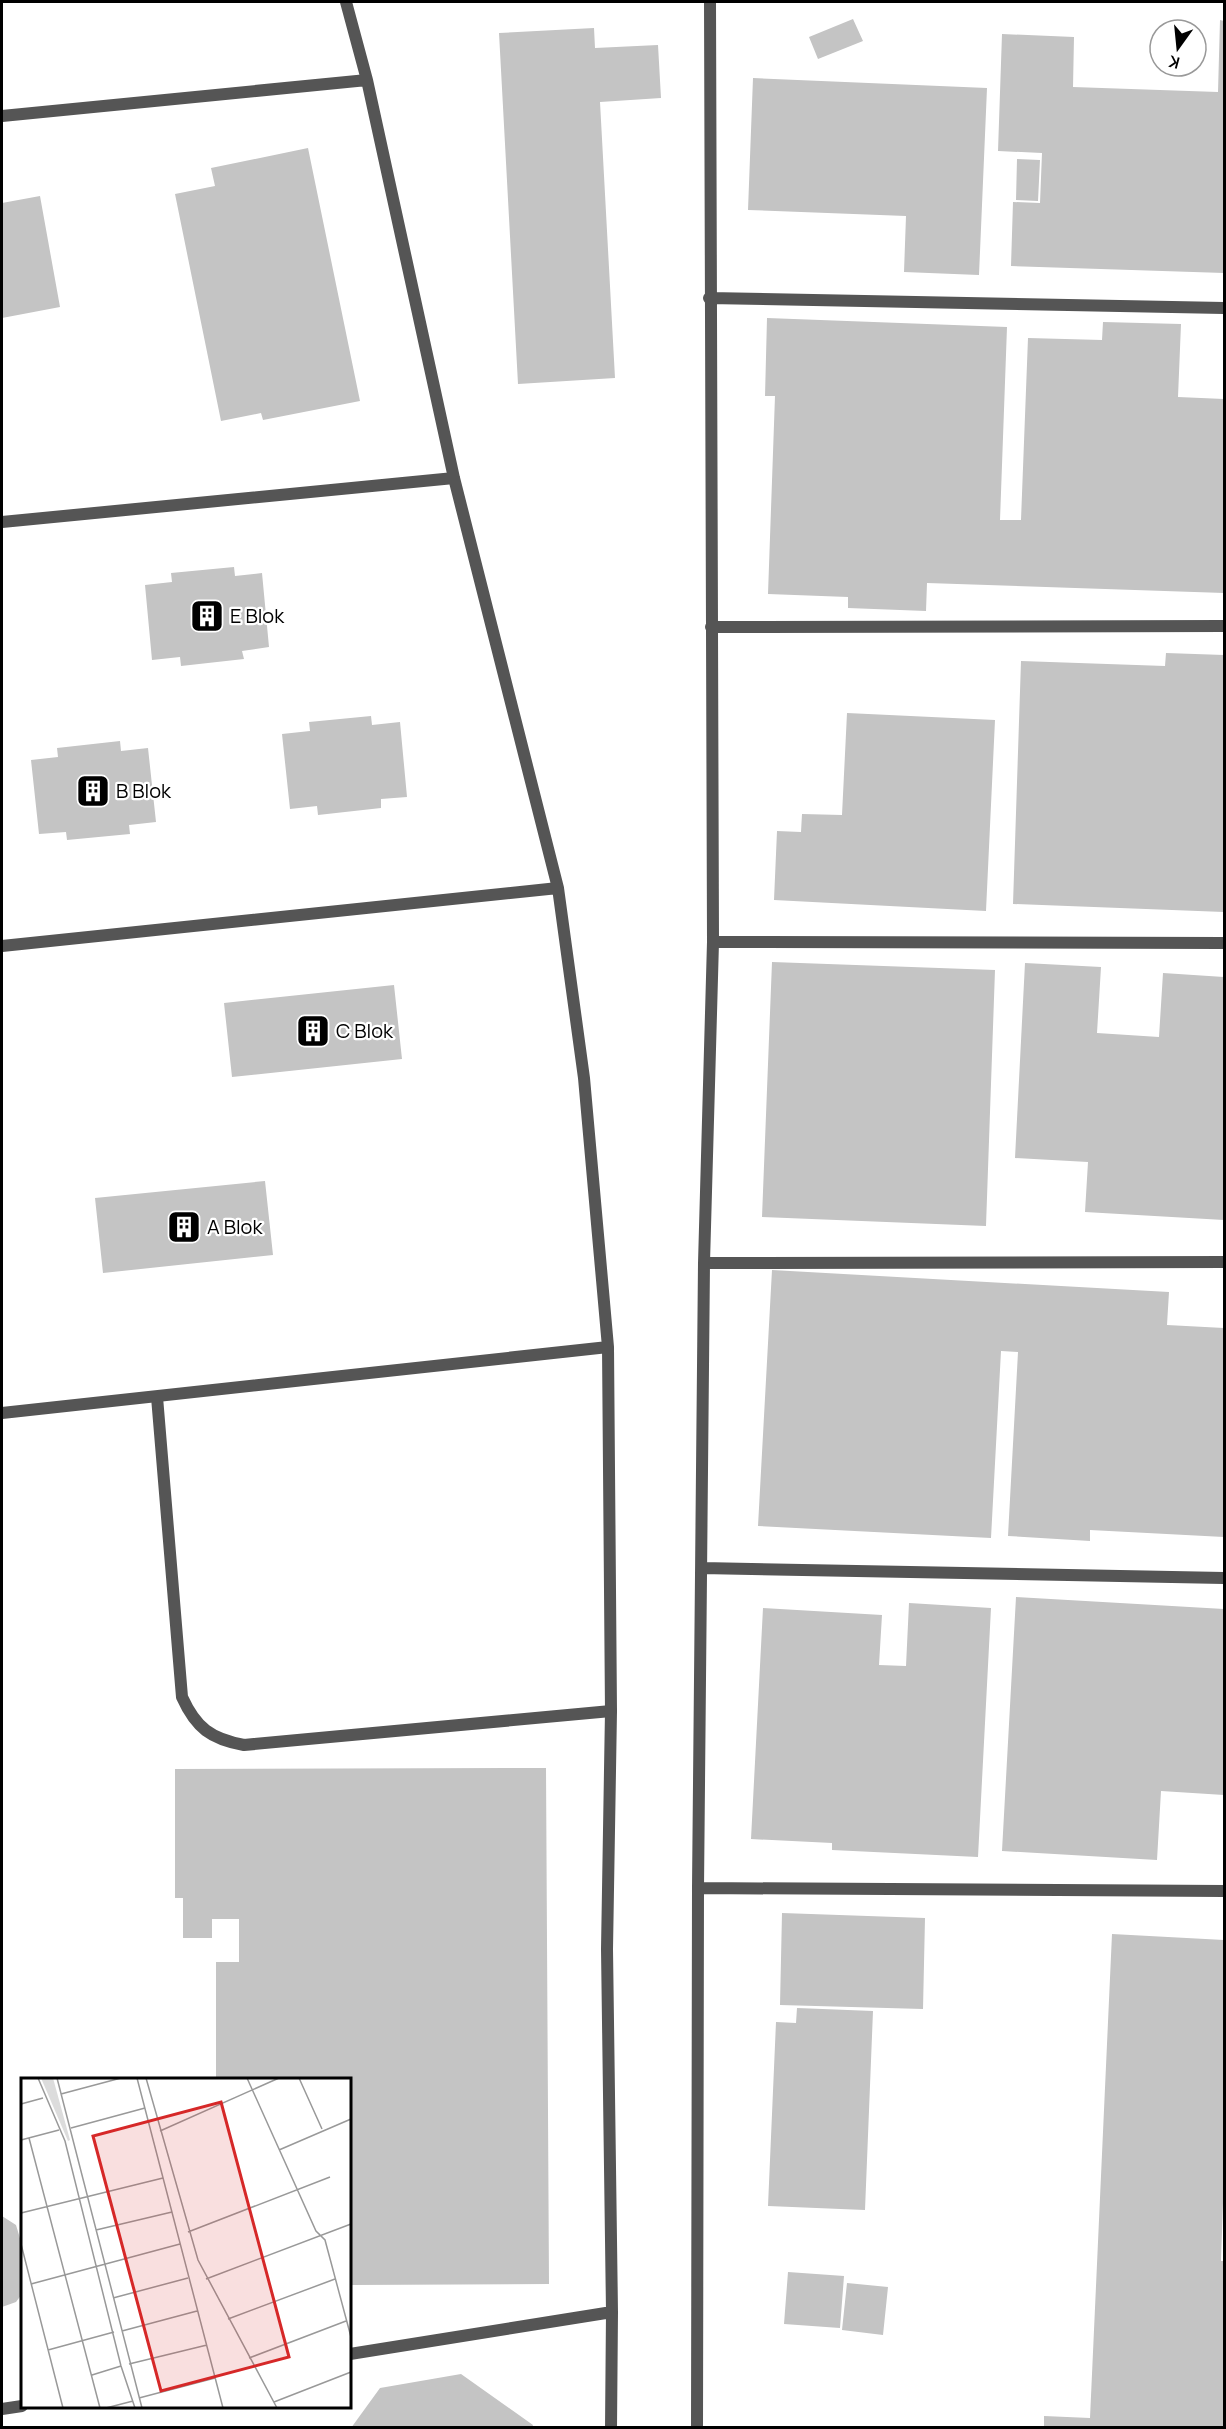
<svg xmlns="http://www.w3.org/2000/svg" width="1226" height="2429" font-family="Manrope,sans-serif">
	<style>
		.building { fill: #c4c4c4 }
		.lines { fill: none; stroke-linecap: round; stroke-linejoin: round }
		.lane { stroke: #555; stroke-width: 12 }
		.street { stroke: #555; stroke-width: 12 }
		.labels { text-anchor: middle; stroke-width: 4.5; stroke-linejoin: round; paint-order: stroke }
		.poi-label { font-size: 20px; fill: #000; stroke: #fff; text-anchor: start }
		.inset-road { fill: none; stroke: #999; stroke-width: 1.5 }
		.view { fill: #d62828; fill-opacity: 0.15; stroke: #d62828; stroke-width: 3 }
		.inset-edge { fill: none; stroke: #000; stroke-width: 3 }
	</style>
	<rect width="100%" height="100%" fill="#fff"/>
	<path class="building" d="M853 19 863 41 818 59 809 37Z
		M1220 20 1224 21V273L1011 266 1013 202 1040 203 1042 153 998 151 1002 34 1074 37 1073 87 1218 92Z
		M594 28 595 48 658 45 661 98 600 102 615 378 518 384 499 33Z
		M753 78 987 88 979 275 904 272 906 216 748 210Z
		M308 148 360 401 263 420 261 413 221 421 175 194 215 186 211 168Z
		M1017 159 1040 160 1038 201 1016 200Z
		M40 196 60 307 2 318V203Z
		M767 318 1007 327 1000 520H1021L1028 338 1102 340 1103 322 1181 324 1178 397 1224 399V593L927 583 926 611 848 608V597L768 594 775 396H765Z
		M234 567 235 576 262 573 269 647 242 651 244 659 181 666 180 657 152 660 145 585 172 582 171 573Z
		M1166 653 1224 655V912L1013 904 1021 661 1165 666Z
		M847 713 995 720 986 911 774 900 777 831 801 832 802 814 842 815Z
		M371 716 372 725 400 722 407 797 381 799V808L318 815 317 806 290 809 282 734 310 731 309 722Z
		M120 741 121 751 148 748 156 822 129 825 130 834 67 840 66 832 39 834 31 760 58 757 57 748Z
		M772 962 995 970 986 1226 762 1217Z
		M1025 963 1101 967 1097 1033 1159 1037 1163 973 1224 977V1220L1085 1212 1088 1162 1015 1158Z
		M394 985 402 1059 232 1077 224 1003Z
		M265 1181 273 1255 103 1273 95 1198Z
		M772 1270 1169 1292 1167 1325 1224 1328V1537L1090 1530V1541L1008 1536 1018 1352 1001 1351 991 1538 758 1526Z
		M1016 1597 1224 1609V1795L1161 1791 1157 1860 1002 1851Z
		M909 1603 991 1608 978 1857 832 1850V1843L751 1839 763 1608 882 1615 879 1665 906 1666Z
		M546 1768 549 2284 350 2285V2080H216V1962H239V1919H212V1938H183V1898H175V1769Z
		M782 1913 925 1918 923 2009 780 2005Z
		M1112 1934 1224 1940V2174L1221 2261H1224V2428H1044V2416L1090 2418Z
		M797 2008 873 2011 865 2210 768 2206 776 2022 796 2023Z
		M2 2216 16 2225 22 2245V2294L16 2302 2 2307Z
		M788 2272 844 2276 840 2328 784 2324Z
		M847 2283 888 2287 883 2335 842 2330Z
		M461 2374 533 2425 532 2428H351L380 2388Z"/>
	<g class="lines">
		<path class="lane" d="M157 1397 182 1697C196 1728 211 1739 244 1745L611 1711"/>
		<path class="street" d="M346 2 367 80 454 478 558 888 584 1078 608 1347 611 1711 607 1949 612 2312 611 2428
			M2 116 367 80
			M709 298 1224 308
			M2 522 454 478
			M711 627 1224 626
			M713 942 1224 943
			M2 946 558 888
			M704 1263 1224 1262
			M2 1413 608 1347
			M702 1568 1224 1578
			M698 1888 1224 1891
			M350 2354 612 2312
			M2 2409 22 2406
			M697 2428 698 1888 704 1263 713 942 710 2"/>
	</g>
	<defs>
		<g id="building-square" transform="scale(1.725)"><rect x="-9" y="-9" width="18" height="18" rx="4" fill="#000" stroke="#fff"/><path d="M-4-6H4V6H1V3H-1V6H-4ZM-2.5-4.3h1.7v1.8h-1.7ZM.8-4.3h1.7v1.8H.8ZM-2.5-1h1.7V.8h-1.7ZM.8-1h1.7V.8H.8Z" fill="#fff"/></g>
	</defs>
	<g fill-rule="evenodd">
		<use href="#building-square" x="207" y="616"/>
		<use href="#building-square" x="93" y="791"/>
		<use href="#building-square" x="313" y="1031"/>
		<use href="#building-square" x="184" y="1227"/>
	</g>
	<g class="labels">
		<g class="poi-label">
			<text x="230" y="623">E Blok</text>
			<text x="116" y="798">B Blok</text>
			<text x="336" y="1038">C Blok</text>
			<text x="207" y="1234">A Blok</text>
		</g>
	</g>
	<g transform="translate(21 2078)">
		<rect width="330" height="330" fill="#fff"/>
		<path d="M20 0H32L49 62 47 63Z" fill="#dcdcdc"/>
		<path class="inset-road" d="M17 0 44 63 100 288 114 330M36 0 121 330M116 0 202 330M125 0 177 182 256 330M226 0 295 153 304 162 330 259M278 0 301 51M40 16 100 0M0 26 22 20M50 50 124 30M139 53 258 0M8 60 79 330M0 62 38 52M258 72 330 41M0 135 142 100M75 152 151 134M167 154 309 99M0 166 42 330M185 201 330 146M10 206 159 166M92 220 167 200M207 241 314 201M101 253 176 233M27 272 93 254M228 280 325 243M108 286 186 267M71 297 100 288M118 320 194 300M253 324 330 294M85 330 112 323"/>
		<path class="view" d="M200 24 268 279 140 313 72 58Z"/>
		<rect width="330" height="330" class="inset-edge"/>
	</g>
	<rect width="1226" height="2429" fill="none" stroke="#000000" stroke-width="6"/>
	<g transform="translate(1178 48) rotate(195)"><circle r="28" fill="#ffffff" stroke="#999999" stroke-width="1.5"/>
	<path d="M0-4.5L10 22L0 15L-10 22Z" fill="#000000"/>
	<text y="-9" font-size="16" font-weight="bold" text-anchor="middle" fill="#000000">K</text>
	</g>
</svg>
